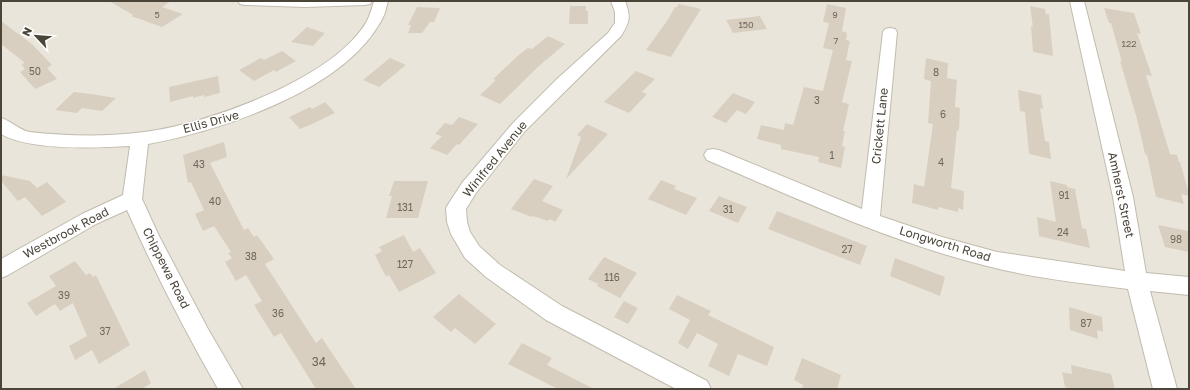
<svg xmlns="http://www.w3.org/2000/svg" width="1190" height="390" font-family="'Golos Text',sans-serif">
	<style>
		.residential { fill: #eae5da }
		.building { fill: #d8cfc1 }
		.lines { fill: none; stroke-linecap: round; stroke-linejoin: round }
		.minor-casing { stroke: #c2bbae; stroke-width: 2 }
		.minor { fill: #fff; fill-rule: evenodd }
		.labels { text-anchor: middle; stroke-width: 3; stroke-linejoin: round; paint-order: stroke }
		.far-number-label { font-size: 9px; fill: #6e675b }
		.number-label { font-size: 10px; fill: #6e675b }
		.street-label { font-size: 12px; fill: #4b4439; stroke: #fff }
		.near-number-label { font-size: 12px; fill: #6e675b }
	</style>
	<rect width="100%" height="100%" fill="#f6f3ec"/>
	<path class="residential" d="M1 1H1189V389H1Z"/>
	<path class="building" d="M109 1H171L162 7 183 14 162 27 131 16 133 15Z
		M679 4 701 9 671 57 646 50 667 21 675 7H677Z
		M827 4 846 8 842 31 847 33 846 40 850 41 846 60 852 61 842 102 849 104 843 131H845L842 146 845 147 841 168 818 162 819 157 781 149V145L757 139 761 125 784 130 785 123 793 125 804 87 823 91 833 50 823 48 829 23 823 22Z
		M570 6H586V11H588V24H569Z
		M1030 6 1045 9 1046 14H1049L1053 56 1033 52 1031 26 1033 27Z
		M417 7 440 8 434 22H430L422 33H408L411 25H408Z
		M1104 8 1134 13 1141 34 1137 33 1152 76 1146 75 1170 154 1177 155 1179 162H1180L1189 194V196L1181 194 1184 204 1156 197 1147 155 1145 154 1137 119 1120 61 1122 62 1111 23H1109Z
		M760 16 767 29 733 33 726 20Z
		M1 21 32 44 52 65 47 68 57 79 35 89 20 72 25 69 21 64 25 63 1 44Z
		M307 27 325 33 313 46 291 42Z
		M548 36 565 44 540 65 500 104 480 95 496 80 493 79 521 53 528 48 532 49Z
		M282 51 296 61 276 72 274 70 254 81 239 70 261 58 264 60Z
		M390 58 406 65 379 87 363 80Z
		M926 58 948 63 947 78 957 80 955 107 960 108 959 131 957 130 951 188 964 191 963 210 958 208V212L938 207V210L912 203 914 184 924 187 933 124 928 123 931 81 924 79Z
		M636 71 655 79 642 92 647 94 629 113 604 102Z
		M218 76 220 93 204 97V95L193 98V96L170 102 169 87Z
		M1018 90 1041 95 1043 109 1040 108 1045 141 1049 142 1051 159 1029 154 1025 112 1020 111Z
		M74 92 91 94 116 98 102 111 82 108 77 113 55 110Z
		M733 93 755 102 746 114 737 110 726 123 712 117Z
		M325 102 335 113 310 125 300 129 289 117 310 107 312 109Z
		M459 117 478 124 459 145 457 144 447 155 430 148 442 136 435 134 445 123 452 125Z
		M587 124 608 134 566 179 581 137 577 135Z
		M224 142 227 157 210 163 244 230 248 228 254 237 257 235 274 259 265 264 316 343 322 338 356 389H316L281 333 274 337 254 305 262 301 246 275 236 281 225 262 232 258 228 253 231 252 214 226 203 231 195 214 204 210 191 182 188 183 183 155Z
		M1 175 30 181 37 188 47 182 66 202 42 216 25 197 18 201 1 181Z
		M534 179 553 186 542 201 563 210 555 222 550 219 548 221 533 216 532 217 511 209Z
		M661 180 676 186 674 189 697 198 686 215 648 199Z
		M394 181H428L418 218H386L392 196H389Z
		M1050 181 1067 185V187L1075 189 1082 228 1086 229 1090 248 1039 236 1037 217 1056 222Z
		M719 196 747 207 738 223 709 211Z
		M777 211 867 246 860 265 768 229Z
		M1158 225 1189 231V252L1165 247Z
		M404 235 413 252 420 248 436 273 399 292 389 275 386 277 375 255 382 251 379 247Z
		M604 257 637 273 620 298 597 286 598 284 588 279Z
		M895 258 945 277 940 296 890 276Z
		M75 261 86 275 90 273 93 277 96 275 130 345 99 364 92 350 75 360 69 346 87 336 73 303 60 311 55 304 36 316 27 303 56 286 49 276Z
		M459 294 496 324 475 344 455 328 451 332 433 317Z
		M677 295 711 311 708 315 774 347 767 366 738 354 729 376 708 366 718 344 697 333 688 349 678 343 690 320 669 309Z
		M624 301 638 308 628 324 614 317Z
		M1069 307 1102 317 1103 332 1097 330 1098 339 1070 330Z
		M522 343 552 358 547 365 594 389H558L508 364Z
		M802 358 841 375 837 389H802L803 385 794 380Z
		M1071 365 1111 374 1115 389H1072L1065 387 1062 372 1072 374Z
		M145 370 151 383 142 389H113Z"/>
	<g class="lines">
		<g class="minor-casing">
			<path id="minor" d="M238 1H372L370 4 365 5 305 7 245 5 240 4Z
				M374 1H388C386 8 385 15 381 21 343 91 222 130 148 144L142 199 159 236 208 329 243 389H218C185 331 154 271 127 210L96 224 8 275 1 278V259L82 214 123 195 130 146C96 148 30 151 1 134V118C11 121 18 129 29 132 66 136 107 137 144 132 207 124 334 79 367 21 370 15 372 8 374 1Z
				M611 1H625C631 17 630 21 621 36L525 131 476 193 466 209 467 222 470 232 479 246 500 265 562 306 707 381 711 389H676L546 320 486 277 465 258 451 234 447 222 446 208 449 203 462 183 513 123 557 79 608 33 615 23V12Z
				M1070 1H1084L1133 197 1146 273 1189 277V295L1150 291 1177 389H1153L1128 289C1081 283 1033 278 987 266 890 242 798 199 707 160L704 155 707 150 713 149 719 150 862 209 883 32 885 29 890 28 895 29 897 32 880 216 942 237 997 252 1125 271 1113 197Z"/>
		</g>
		<use href="#minor" class="minor"/>
	</g>
	<g class="labels">
		<g class="far-number-label">
			<text x="157" y="18">5</text>
			<text x="835" y="18">9</text>
			<text x="746" y="28">150</text>
			<text x="836" y="44">7</text>
			<text x="1129" y="47">122</text>
		</g>
		<g class="number-label">
			<text x="35" y="75">50</text>
			<text x="936" y="76">8</text>
			<text x="817" y="104">3</text>
			<text x="943" y="118">6</text>
			<text x="832" y="159">1</text>
			<text x="941" y="166">4</text>
			<text x="199" y="168">43</text>
			<text x="1064" y="199">91</text>
			<text x="215" y="205">40</text>
			<text x="405" y="211">131</text>
			<text x="728" y="213">31</text>
			<text x="1063" y="236">24</text>
			<text x="1176" y="243">98</text>
			<text x="847" y="253">27</text>
			<text x="251" y="260">38</text>
			<text x="405" y="268">127</text>
			<text x="612" y="281">116</text>
			<text x="64" y="299">39</text>
			<text x="278" y="317">36</text>
			<text x="1086" y="327">87</text>
			<text x="105" y="335">37</text>
		</g>
		<g class="street-label">
			<text transform="translate(211 122) rotate(-15)" y="4">Ellis Drive</text>
			<text transform="translate(880 126) rotate(-84)" y="4">Crickett Lane</text>
			<text transform="translate(495 159) rotate(-51)" y="4">Winifred Avenue</text>
			<text transform="translate(1121 195) rotate(78)" y="4">Amherst Street</text>
			<text transform="translate(66 233) rotate(-28)" y="4">Westbrook Road</text>
			<text transform="translate(945 244) rotate(17)" y="4">Longworth Road</text>
			<text transform="translate(166 268) rotate(63)" y="4">Chippewa Road</text>
		</g>
		<g class="near-number-label">
			<text x="319" y="366">34</text>
		</g>
	</g>
	<rect width="1190" height="390" fill="none" stroke="#4b4439" stroke-width="4"/>
	<g transform="translate(36 36) rotate(296)" stroke="#ffffff" stroke-width="3" paint-order="stroke">
	<path d="M0-3L7 15L0 10L-7 15Z" fill="#4b4439"/>
	<text y="-6" font-size="11" font-weight="bold" text-anchor="middle" fill="#4b4439">N</text>
	</g>
</svg>
